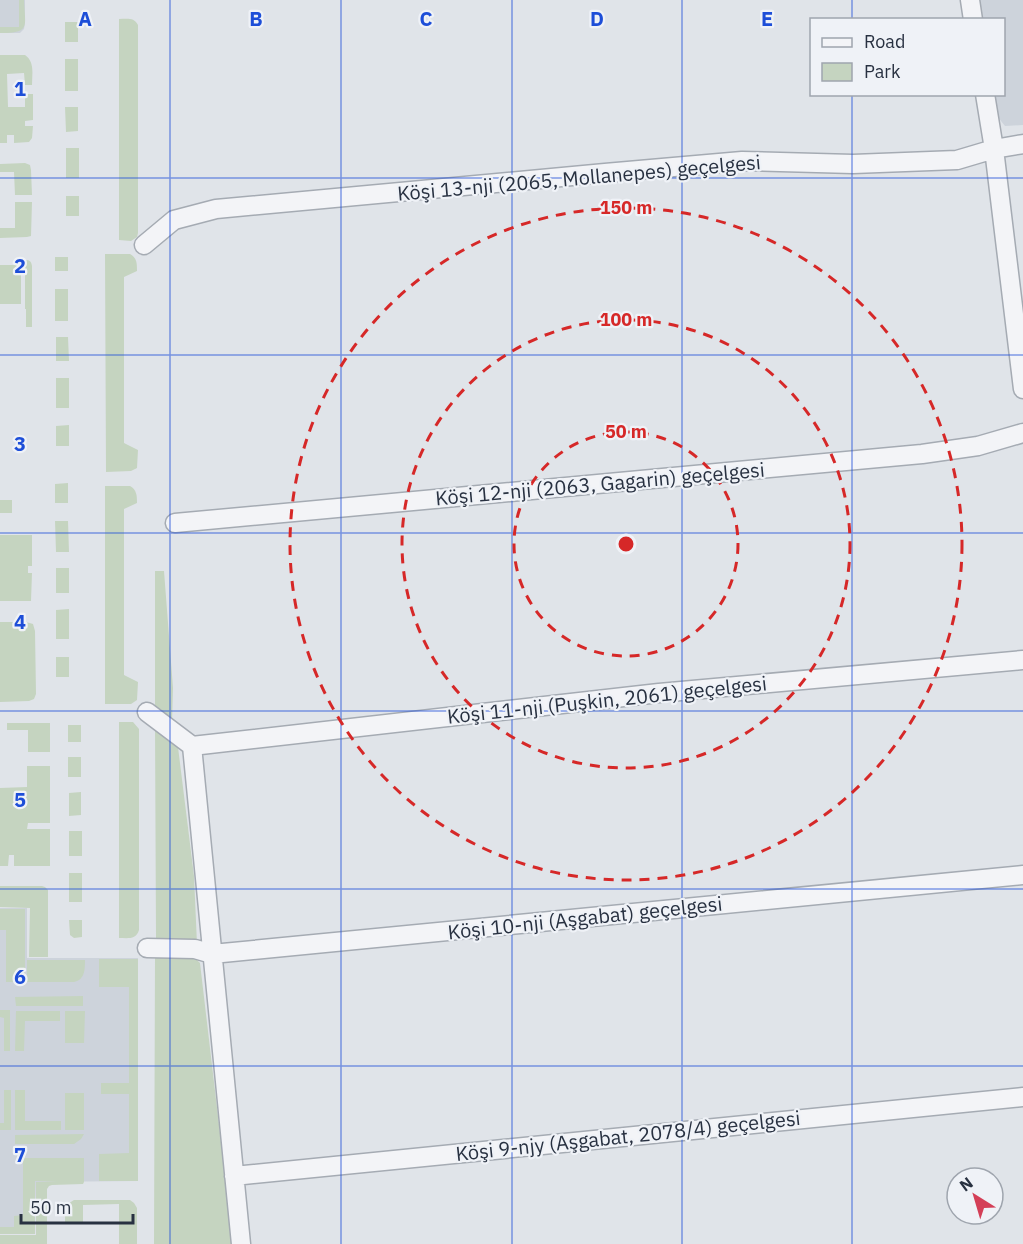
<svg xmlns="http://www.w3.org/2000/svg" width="1023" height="1244" font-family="'IBM Plex Sans',sans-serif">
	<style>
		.built { fill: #cdd3db }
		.green { fill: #c5d4c0 }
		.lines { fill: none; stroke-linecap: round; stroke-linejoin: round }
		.minor-casing { stroke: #a5abb3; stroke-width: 21 }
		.minor { stroke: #f3f4f7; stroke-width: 18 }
		.grid { fill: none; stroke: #1d4ed8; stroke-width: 1.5; stroke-opacity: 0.55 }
		.ring { fill: none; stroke: #d62828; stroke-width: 3; stroke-dasharray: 10 8 }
		.labels { text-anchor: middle; stroke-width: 4.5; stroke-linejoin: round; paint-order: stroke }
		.street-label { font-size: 20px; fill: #283141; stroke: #eff2f7 }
		.grid-label { font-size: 20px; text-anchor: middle; font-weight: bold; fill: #1d4ed8; stroke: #eff2f7; stroke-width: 4.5; stroke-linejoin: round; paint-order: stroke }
		.centre { fill: #d62828; stroke: #eff2f7; stroke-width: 3 }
		.ring-label { font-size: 18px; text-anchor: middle; font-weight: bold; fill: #d62828; stroke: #eff2f7; stroke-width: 4.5; stroke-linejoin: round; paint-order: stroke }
	</style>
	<rect width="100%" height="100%" fill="#e0e4e9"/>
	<path class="built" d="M0 0H25V23L24 29 20 33H0Z
		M980 0H1023V125L1005 126 997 116 990 95 1004 94V20L982 19Z
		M0 908H27V958H138V1181L36 1182 35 1234H0Z"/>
	<path class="green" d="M19 0H24C25 27 31 33 0 33V27H19Z
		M119 19C127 19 134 17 138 25V233L137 237 131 241 119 240Z
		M65 22H78V42H65Z
		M0 55H25C35 62 32 74 32 85H25L24 73 7 74 8 107H25V94H33V120L25 121V126H33L32 138 29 142 14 143V135H7V143H0Z
		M65 59H78V91H65Z
		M65 107H78V131L66 132Z
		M66 148H79V178H66Z
		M25 163 30 165 31 170 32 195H15L14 172H0V164Z
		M66 196H79V216H66Z
		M15 202H32L31 236 27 237 0 238V228H15Z
		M105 254H130C137 258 137 263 137 271L124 277V443L138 450 137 468 131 471 106 472Z
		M55 257H68V271H55Z
		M23 260C29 260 31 260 32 266V327H26V309H25V266L23 265Z
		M0 265H21V304H0Z
		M55 289H68V321H55Z
		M56 337H68L69 361H56Z
		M56 378H69V408H56Z
		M69 425V446H56V426Z
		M68 483V503H55V484Z
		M105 486H130C137 490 137 496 137 503L124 509V675L138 682 137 700 131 704H105Z
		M0 500H12V513H0Z
		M55 521H68L69 552H56Z
		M0 535H32V566H28V573H32L31 601H0Z
		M56 568H69V593H56Z
		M155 571H164L173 688 172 722 155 712Z
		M69 609V639H56V610Z
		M0 622H26L33 624 35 631 36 694 34 699 29 701 0 702Z
		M56 657H69V677H56Z
		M119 722H133L139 729V930C136 940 128 938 119 938Z
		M7 723H50V752H28V730H7Z
		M68 725H81V742H68Z
		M155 725 177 739 194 876 197 944 156 938Z
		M68 757H81V777H68Z
		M27 766H50V823H28L27 829H50V866H14V855H9L8 866H0V788L27 787Z
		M81 792V815L69 816V793Z
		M69 831H82V856H69Z
		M69 873H82V902H69Z
		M0 886H42L45 887 48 890V957H29L30 908 0 907Z
		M0 909H25V982H6V930H0Z
		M69 920H82V937L74 938 70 935Z
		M193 956 200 963 233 1244H154L155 957Z
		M99 959H138V1181H99V1154L129 1153V1094H101V1083H129V987H99Z
		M27 960H85C85 969 85 980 74 982H27Z
		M83 996V1006H16L15 997Z
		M10 1010V1051H4V1018L0 1017V1010Z
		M16 1011H60V1021H25L24 1051H15Z
		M65 1011H85L84 1043H65Z
		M4 1090H11V1130H0V1123H4Z
		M15 1090H25V1121H61V1130H15Z
		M65 1093H84V1130H65Z
		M84 1134 81 1139 74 1144H15V1135Z
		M23 1158H84V1182L83 1184 52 1185 49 1186 47 1189V1244H0V1235H36V1182H57L35 1181V1234H0V1227H14V1216L23 1215Z
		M74 1200H130L134 1203 137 1208V1244H119V1204L83 1205V1223H65C65 1213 64 1205 74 1200Z"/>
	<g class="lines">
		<g class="minor-casing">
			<path id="minor" d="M970 0 973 20
				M985 94 994 149 1023 389
				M144 245 174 220 216 209 605 173 742 161 853 164 957 160 994 149 1023 144
				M175 523 922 454 978 446 1023 433
				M147 712 192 746 241 1244
				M192 746 659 693 1023 660
				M147 948 195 949 212 954 1023 875
				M234 1176 1023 1097"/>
		</g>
		<use href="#minor" class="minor"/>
	</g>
	<path class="grid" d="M170 0V1244M341 0V1244M512 0V1244M682 0V1244M852 0V20M852 94V1244M0 178H1023M0 355H1023M0 533H1023M0 711H1023M0 889H1023M0 1066H1023"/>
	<g class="ring">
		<circle cx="626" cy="544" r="112"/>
		<circle cx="626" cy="544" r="224"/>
		<circle cx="626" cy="544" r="336"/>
	</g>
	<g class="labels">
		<g class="street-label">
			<text transform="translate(579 178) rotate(-5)" y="7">Köşi 13-nji (2065, Mollanepes) geçelgesi</text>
			<text transform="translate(600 484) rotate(-5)" y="7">Köşi 12-nji (2063, Gagarin) geçelgesi</text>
			<text transform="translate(607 700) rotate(-6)" y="7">Köşi 11-nji (Puşkin, 2061) geçelgesi</text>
			<text transform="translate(585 918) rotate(-6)" y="7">Köşi 10-nji (Aşgabat) geçelgesi</text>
			<text transform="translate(628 1136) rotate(-6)" y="7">Köşi 9-njy (Aşgabat, 2078/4) geçelgesi</text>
		</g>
	</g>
	<g class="grid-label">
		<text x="85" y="26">A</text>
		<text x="256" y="26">B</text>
		<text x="426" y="26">C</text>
		<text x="597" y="26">D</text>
		<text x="767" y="26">E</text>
		<text x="20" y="96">1</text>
		<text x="20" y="273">2</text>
		<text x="20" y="451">3</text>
		<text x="20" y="629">4</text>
		<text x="20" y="807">5</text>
		<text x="20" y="984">6</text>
		<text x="20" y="1162">7</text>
	</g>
	<circle cx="626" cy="544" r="9" class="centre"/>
	<g class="ring-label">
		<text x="626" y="214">150 m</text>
		<text x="626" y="326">100 m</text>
		<text x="626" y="438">50 m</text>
	</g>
	<rect x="810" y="18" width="195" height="78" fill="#eff2f7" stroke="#9fa5ae" stroke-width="1.5"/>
	<rect x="822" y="38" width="30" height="9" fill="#f3f4f7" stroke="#9fa5ae" stroke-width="1.5"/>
	<text x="864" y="48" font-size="18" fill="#283141">Road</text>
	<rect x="822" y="63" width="30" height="18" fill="#c5d4c0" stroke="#9fa5ae" stroke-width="1.5"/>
	<text x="864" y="78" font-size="18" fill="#283141">Park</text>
	<g transform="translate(975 1196) rotate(323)"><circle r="28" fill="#eff2f7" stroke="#9fa5ae" stroke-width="1.5"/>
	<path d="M0-4.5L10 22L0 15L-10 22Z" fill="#d43f57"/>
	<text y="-9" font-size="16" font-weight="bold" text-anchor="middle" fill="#283141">N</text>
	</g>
	<path d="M21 1214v9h112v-9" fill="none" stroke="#283141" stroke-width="3"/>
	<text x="30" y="1214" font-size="18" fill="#283141" stroke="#eff2f7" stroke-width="4.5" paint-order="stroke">50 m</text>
</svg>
